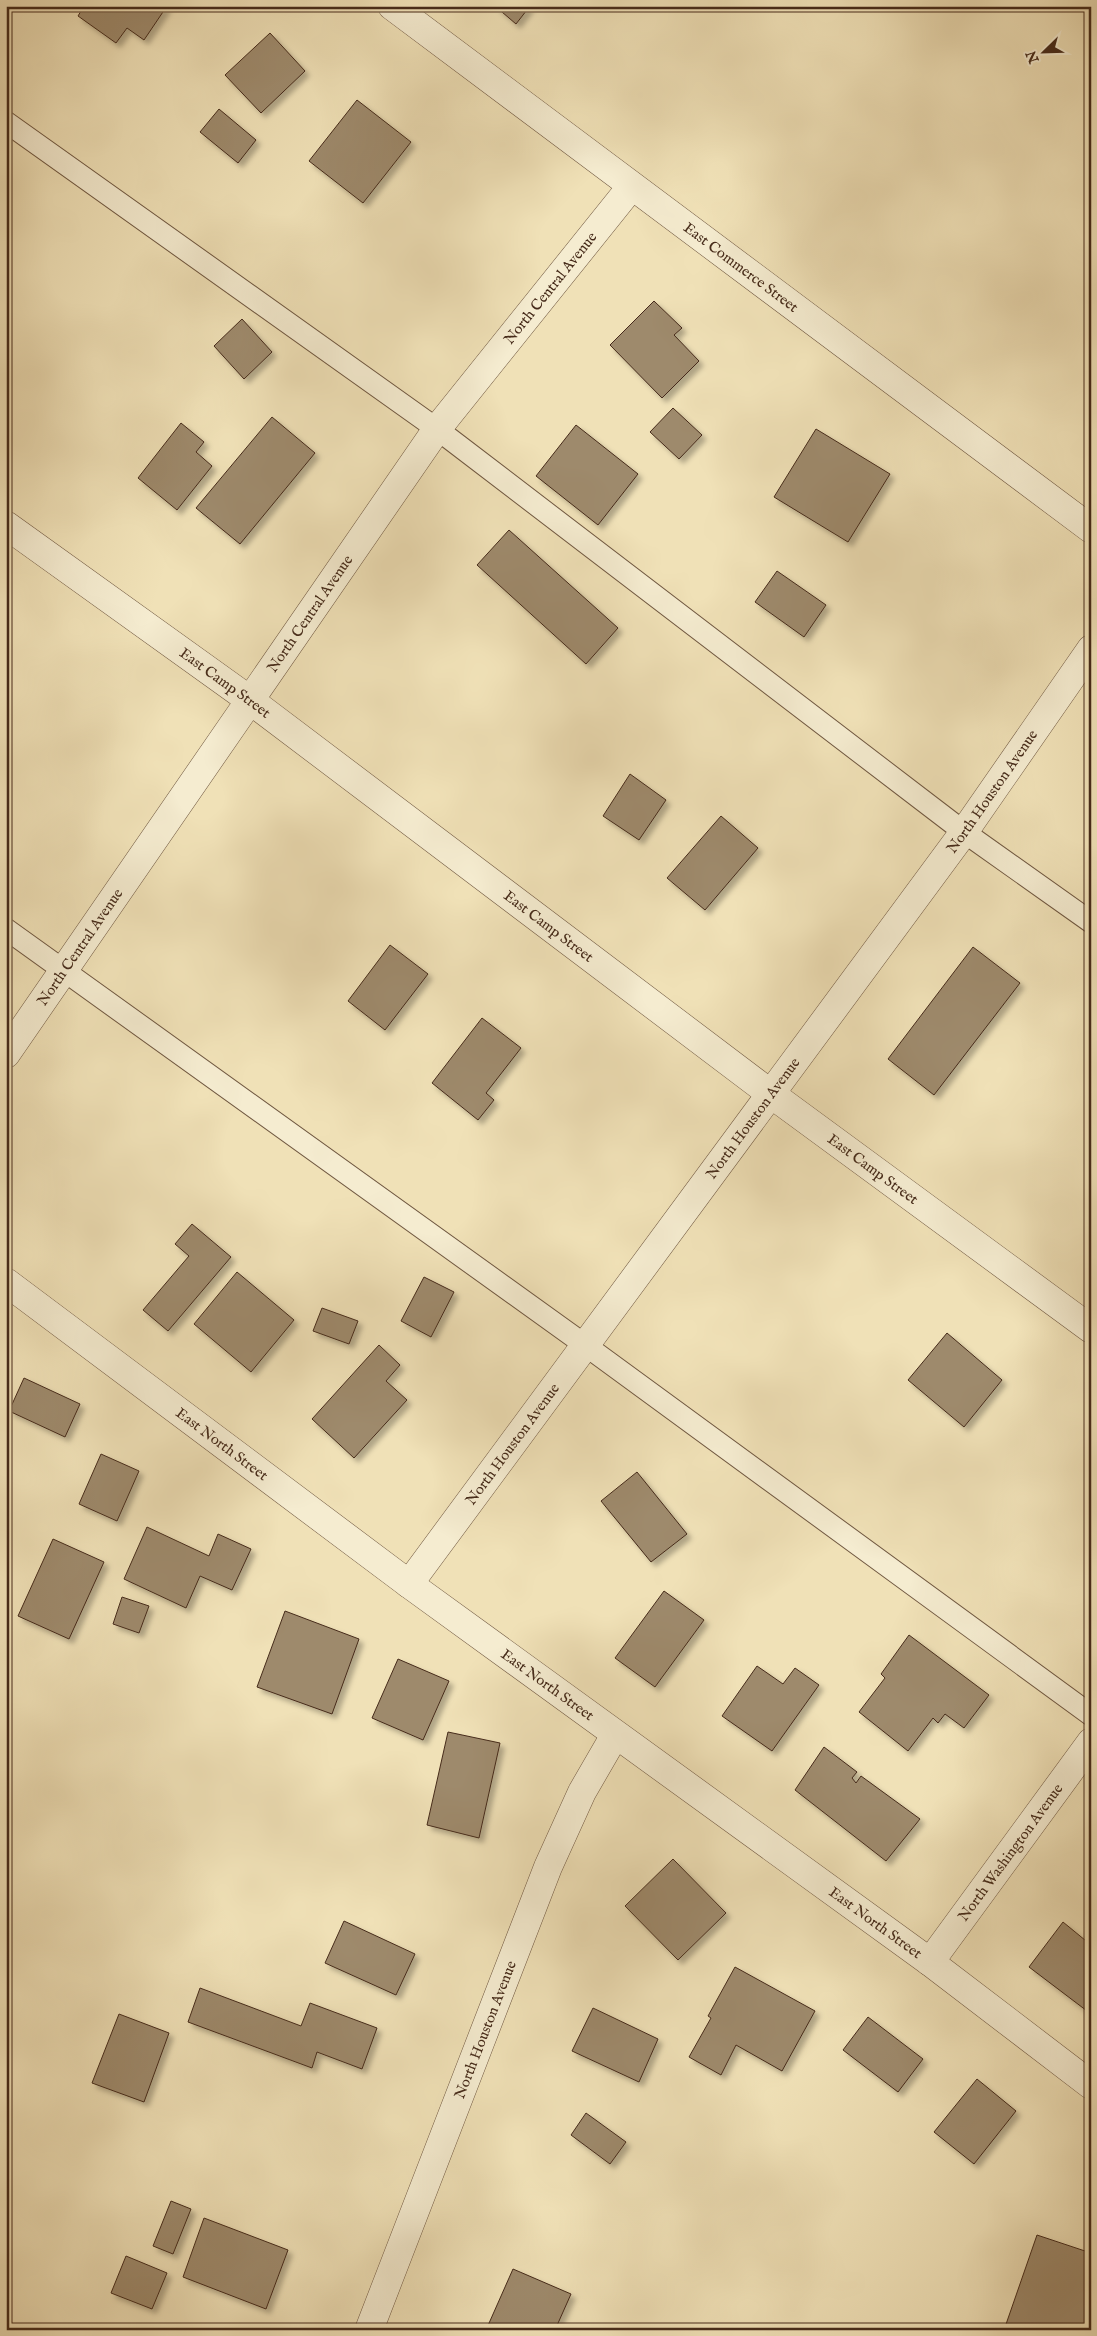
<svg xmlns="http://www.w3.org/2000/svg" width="1097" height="2336" font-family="'IM FELL English',serif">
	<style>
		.building { fill: #9e8a6c; stroke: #462b1a; filter: url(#shadow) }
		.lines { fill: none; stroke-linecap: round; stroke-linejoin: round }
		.lane-casing { stroke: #705841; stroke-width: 23 }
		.street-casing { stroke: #705841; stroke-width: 29 }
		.lane { stroke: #f5ecd0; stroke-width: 21 }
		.street { stroke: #f5ecd0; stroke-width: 28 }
		.labels { text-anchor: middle; stroke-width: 5; stroke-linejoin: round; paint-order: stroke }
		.street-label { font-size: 15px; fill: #462b1a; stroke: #f5ecd0 }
	</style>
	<defs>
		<filter id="shadow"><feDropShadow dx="4.5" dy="4.5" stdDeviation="2.5" flood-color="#0004"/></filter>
	</defs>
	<rect width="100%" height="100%" fill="#f0e1b7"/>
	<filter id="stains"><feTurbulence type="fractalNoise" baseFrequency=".004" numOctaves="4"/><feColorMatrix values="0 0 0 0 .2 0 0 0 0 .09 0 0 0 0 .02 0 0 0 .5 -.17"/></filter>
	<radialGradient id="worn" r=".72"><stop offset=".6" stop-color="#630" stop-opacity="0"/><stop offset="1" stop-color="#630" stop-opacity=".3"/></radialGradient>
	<path class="building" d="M84 6H167L144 40 127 28 116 43 78 16Z
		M495 6H530L516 24Z
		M270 33 305 71 261 113 225 75Z
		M357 100 411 142 363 203 309 161Z
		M219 109 256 140 238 163 200 132Z
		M654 301 682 328 674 335 699 361 662 398 610 345Z
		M242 319 272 352 244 379 214 346Z
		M673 408 702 435 679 459 650 432Z
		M272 417 315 453 240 544 196 508Z
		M181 423 204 442 196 452 212 466 177 510 138 478Z
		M576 425 638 474 598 525 536 476Z
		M816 429 890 474 848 542 774 497Z
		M509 530 618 628 586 664 477 565Z
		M777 571 826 605 804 637 755 602Z
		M630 774 666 800 639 840 603 816Z
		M721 816 758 848 705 910 667 878Z
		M390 945 428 974 385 1030 348 1001Z
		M973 947 1020 983 934 1095 888 1059Z
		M482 1018 521 1048 486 1093 494 1100 478 1120 432 1083Z
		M192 1224 231 1257 168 1331 143 1310 189 1256 175 1244Z
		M237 1272 294 1320 251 1372 194 1324Z
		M424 1277 454 1292 431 1337 401 1321Z
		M322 1308 358 1321 349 1344 313 1331Z
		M947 1333 1002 1380 964 1427 908 1380Z
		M379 1345 400 1365 386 1381 407 1400 354 1458 312 1419Z
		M24 1378 80 1404 65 1437 9 1411Z
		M101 1454 139 1471 117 1521 79 1504Z
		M637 1472 687 1534 651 1562 601 1501Z
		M147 1527 209 1556 218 1534 251 1549 232 1590 200 1576 186 1608 124 1579Z
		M53 1539 104 1562 69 1639 18 1616Z
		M664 1591 704 1620 655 1687 615 1658Z
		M122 1597 149 1606 139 1633 113 1624Z
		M285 1611 359 1639 332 1714 257 1687Z
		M909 1635 989 1695 964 1728 945 1714 938 1723 933 1718 908 1751 859 1712 885 1678 881 1674Z
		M398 1659 449 1681 423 1740 372 1718Z
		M757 1666 783 1684 795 1668 819 1685 772 1751 722 1716Z
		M448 1732 500 1743 479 1838 427 1825Z
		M824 1747 857 1772 852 1778 856 1783 861 1776 920 1819 886 1861 795 1790Z
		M673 1859 726 1913 678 1960 625 1906Z
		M344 1921 415 1954 396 1995 325 1963Z
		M1063 1922 1091 1945V2014L1029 1967Z
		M735 1967 815 2011 782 2071 736 2045 721 2075 689 2057 711 2018 708 2016Z
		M200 1988 301 2026 310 2003 377 2028 362 2069 317 2052 312 2068 188 2022Z
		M593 2008 658 2039 639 2082 572 2051Z
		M119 2014 169 2033 144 2102 92 2083Z
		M868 2017 923 2059 898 2092 843 2050Z
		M977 2079 1016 2111 974 2164 934 2132Z
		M586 2113 626 2142 610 2164 571 2135Z
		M171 2201 191 2209 173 2254 153 2246Z
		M204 2218 288 2250 266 2309 183 2277Z
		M1037 2235 1091 2253V2330H1004Z
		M126 2256 167 2273 152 2309 111 2293Z
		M513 2269 571 2294 555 2330H486Z"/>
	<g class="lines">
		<g class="lane-casing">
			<path id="lane" d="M6 122 437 429 964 832 1091 922
				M6 929 585 1345 1091 1715"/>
		</g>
		<g class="street-casing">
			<g id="street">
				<path id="s1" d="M392 6 1091 529"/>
				<path id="s2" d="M6 525 251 701 771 1094 1091 1329"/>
				<path id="s3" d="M6 1054 437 429 631 187"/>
				<path id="s4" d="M6 1282 409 1584 930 1962 1091 2085"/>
				<path id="s5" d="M409 1584 964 832 1091 649"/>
				<path id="s6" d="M930 1962 1091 1742"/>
				<path id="s7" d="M369 2330 548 1867 582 1792 615 1735"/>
			</g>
		</g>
		<use href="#lane" class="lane"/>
		<use href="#street" class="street"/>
	</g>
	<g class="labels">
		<g class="street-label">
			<text dy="5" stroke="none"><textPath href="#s1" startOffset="436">East Commerce Street</textPath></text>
			<text dy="5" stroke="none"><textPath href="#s3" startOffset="940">North Central Avenue</textPath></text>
			<text dy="5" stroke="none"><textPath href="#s3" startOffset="535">North Central Avenue</textPath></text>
			<text dy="5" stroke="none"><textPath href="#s2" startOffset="270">East Camp Street</textPath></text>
			<text dy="5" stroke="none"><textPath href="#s5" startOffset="984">North Houston Avenue</textPath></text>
			<text dy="5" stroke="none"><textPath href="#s2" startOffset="675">East Camp Street</textPath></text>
			<text dy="5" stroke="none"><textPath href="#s3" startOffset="130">North Central Avenue</textPath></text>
			<text dy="5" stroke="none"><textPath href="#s5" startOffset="579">North Houston Avenue</textPath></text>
			<text dy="5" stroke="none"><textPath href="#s2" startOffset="1080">East Camp Street</textPath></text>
			<text dy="5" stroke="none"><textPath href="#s4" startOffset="270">East North Street</textPath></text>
			<text dy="5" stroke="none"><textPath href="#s5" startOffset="174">North Houston Avenue</textPath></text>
			<text dy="5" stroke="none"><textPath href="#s4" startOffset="675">East North Street</textPath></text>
			<text dy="5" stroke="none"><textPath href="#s6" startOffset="136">North Washington Avenue</textPath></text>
			<text dy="5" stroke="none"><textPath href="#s4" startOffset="1080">East North Street</textPath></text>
			<text dy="5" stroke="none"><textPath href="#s7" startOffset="322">North Houston Avenue</textPath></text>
		</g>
	</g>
	<rect width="1097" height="2336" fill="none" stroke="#f0e1b7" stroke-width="25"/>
	<rect x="8" y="8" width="1082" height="2321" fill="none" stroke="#462b1a" stroke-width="2.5"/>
	<rect x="12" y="12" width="1072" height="2311" fill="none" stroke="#462b1a"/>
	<g transform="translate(1044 52) rotate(247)" stroke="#f5ecd0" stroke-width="4" paint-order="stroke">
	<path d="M0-4L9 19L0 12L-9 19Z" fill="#462b1a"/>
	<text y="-8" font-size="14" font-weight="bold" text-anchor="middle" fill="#462b1a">N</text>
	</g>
	<rect width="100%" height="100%" filter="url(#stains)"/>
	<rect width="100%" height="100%" fill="url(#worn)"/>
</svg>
